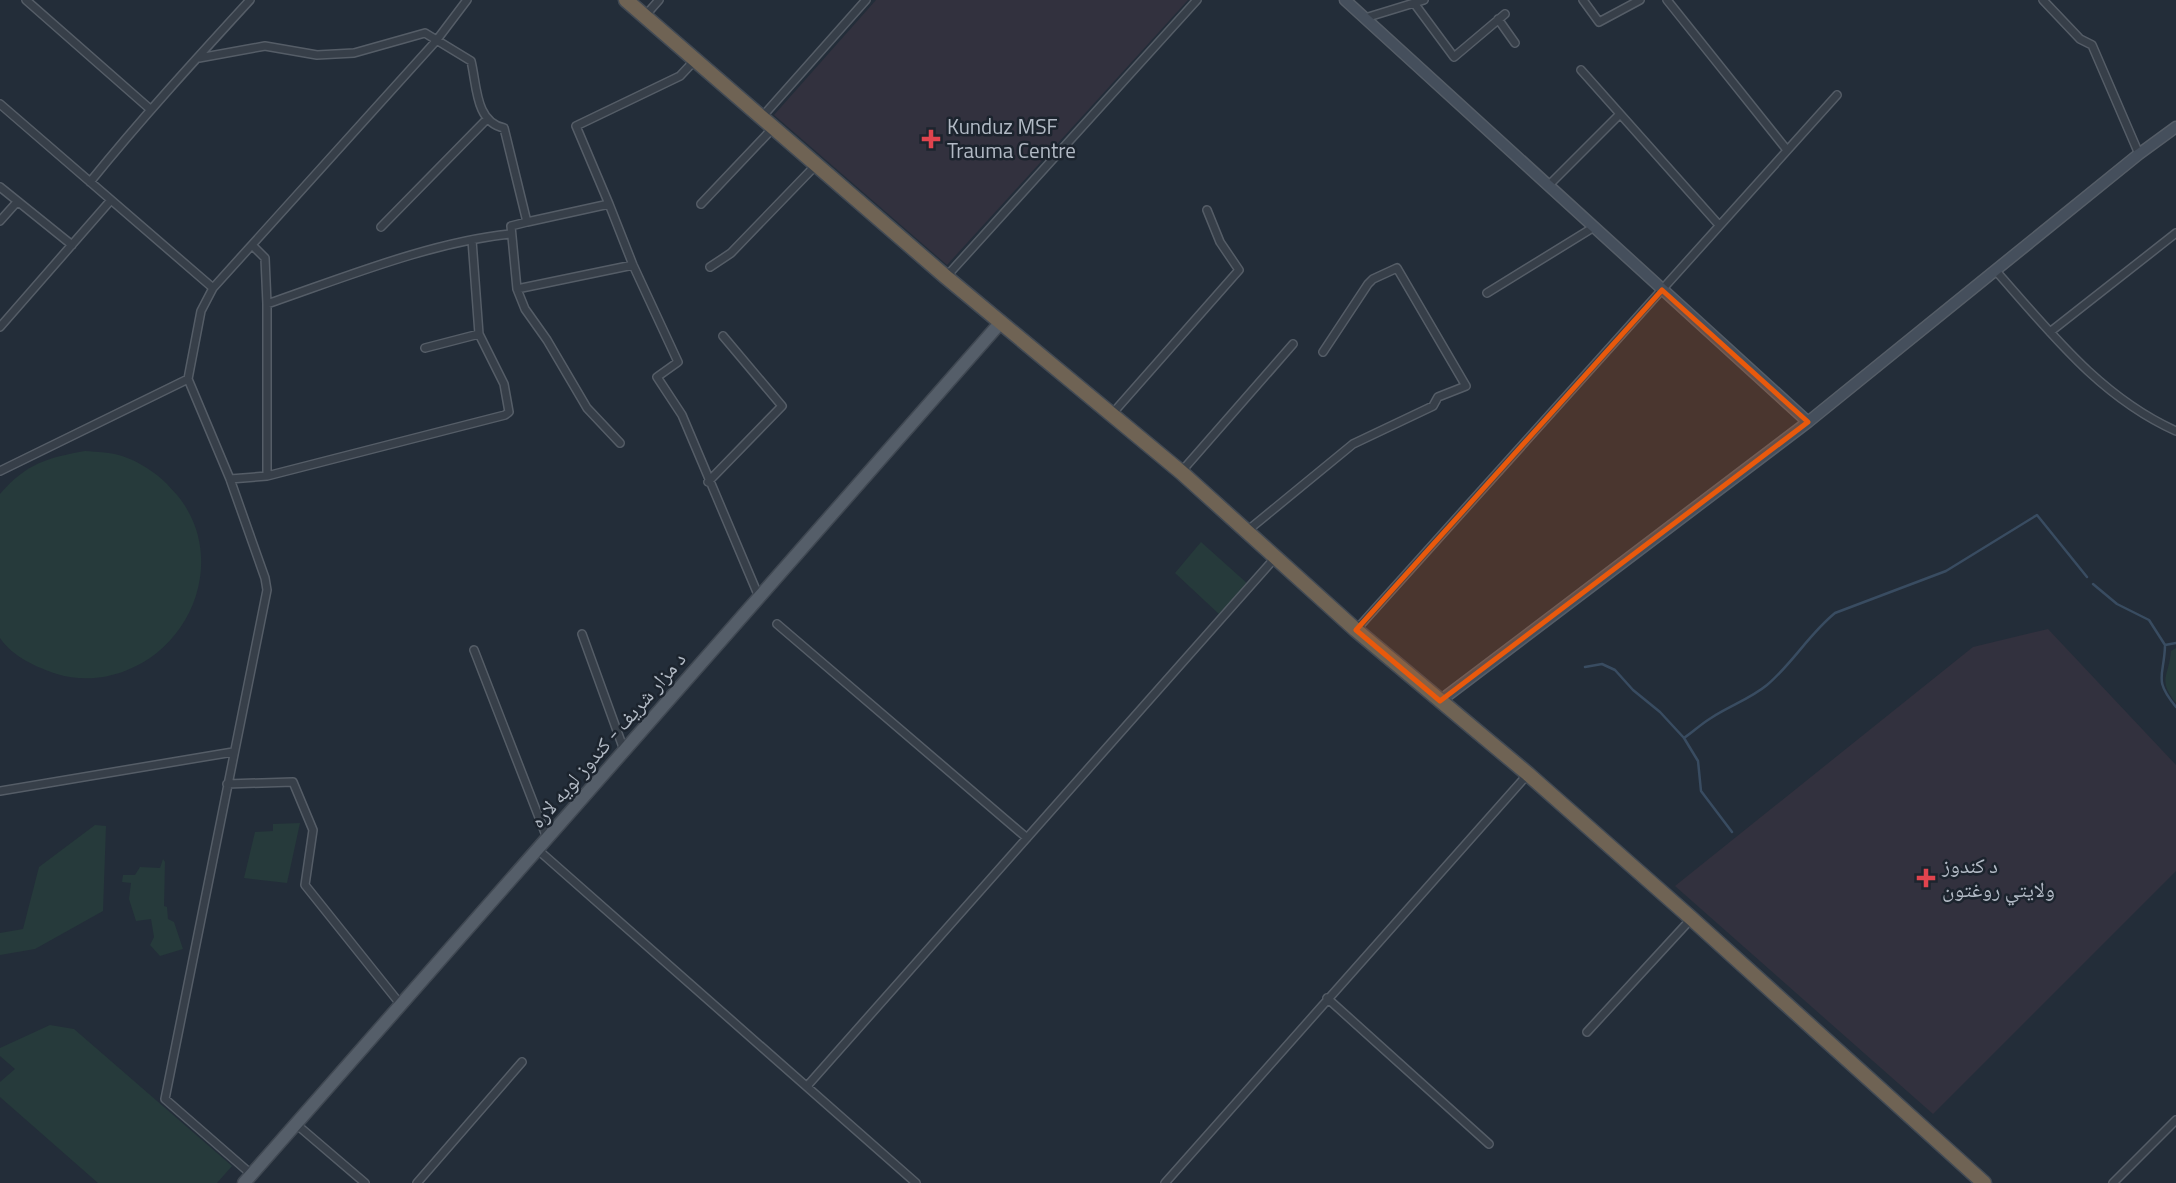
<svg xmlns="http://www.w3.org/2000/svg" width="2176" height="1183" font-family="'Titillium Web','Noto Naskh Arabic',sans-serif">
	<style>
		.medical { fill: #32313e }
		.green { fill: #263a3b }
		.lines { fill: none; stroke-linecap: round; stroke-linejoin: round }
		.stream { stroke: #394c61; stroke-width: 2.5 }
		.street-casing { stroke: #555d67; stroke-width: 10 }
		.secondary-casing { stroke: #555d67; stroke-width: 13 }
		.primary-casing { stroke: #404852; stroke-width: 15 }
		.highway-casing { stroke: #424a54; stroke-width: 17 }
		.street { stroke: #373f49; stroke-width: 7 }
		.secondary { stroke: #454f5c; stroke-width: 10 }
		.primary { stroke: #555e69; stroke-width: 12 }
		.highway { stroke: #6f6354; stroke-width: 14 }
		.marked { fill: #e8590c; fill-opacity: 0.2; stroke: #e8590c; stroke-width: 5; stroke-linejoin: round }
		.health-dot { fill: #e0444e; stroke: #1c242e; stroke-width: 2.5 }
		.labels { text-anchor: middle; stroke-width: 5; stroke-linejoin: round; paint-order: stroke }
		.poi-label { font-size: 21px; fill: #b2bac5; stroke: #1c242e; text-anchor: start }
		.street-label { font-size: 21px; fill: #b2bac5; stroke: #1c242e }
	</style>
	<rect width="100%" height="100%" fill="#232d39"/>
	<path class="medical" d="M876 0H1188L947 265 774 115Z
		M2048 629 2176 765V871L1933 1114 1675 886 1973 647Z"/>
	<path class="green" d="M85 451C97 452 111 452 122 456 138 461 155 472 167 484 171 489 177 494 181 500 225 560 193 646 125 671 104 679 80 681 57 674 36 667 13 657 0 638V494C27 463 47 458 85 451Z
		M1201 542 1249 585 1220 615 1175 573Z
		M2176 648V703C2157 679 2169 677 2171 651Z
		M300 823 287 883 244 878 255 832 273 831V824Z
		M95 825 106 826 103 911 35 949 0 955V933L23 929 39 867Z
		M163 859 165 862 164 906 167 907 168 919 174 922 183 949 160 956 150 945 154 937 151 919 136 921 129 899 131 883 122 882 123 875H135L140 867 160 868Z
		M50 1025 74 1029 232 1166 217 1183H98L0 1097V1082L15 1069 0 1056V1048Z"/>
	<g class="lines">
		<path class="stream" d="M2093 584 2117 604 2149 620 2165 645 2176 643
			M2165 646C2164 677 2153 679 2176 707
			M1585 667 1602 664 1615 670 1633 690 1660 712 1684 738 1698 761 1701 791 1732 832
			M1684 738C1693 732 1701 724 1711 718 1729 706 1750 699 1767 685 1793 663 1809 634 1835 613L1946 571 2037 515 2087 577"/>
		<g class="street-casing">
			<path id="street" d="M26 0 150 109
				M1583 0 1599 22 1640 0
				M1667 0 1787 150
				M2043 0 2080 39 2092 45 2139 154
				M1414 3 1454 57 1505 14
				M645 16 659 0
				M1365 18 1424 0
				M1498 19 1515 43
				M199 58 265 46 317 55 354 53 425 33 471 61C477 85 475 122 504 128L527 222 511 226 517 289 525 309 547 340 587 408 620 443
				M1581 70 1719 225
				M0 104 213 288
				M762 117 866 0
				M90 182C141 119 195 60 250 0
				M1549 185 1619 115
				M0 187 72 245
				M609 204 633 265 678 362 657 377 682 415 759 597
				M701 204 773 128
				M0 221 17 202
				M527 222 609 204 576 126 680 76 695 60
				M381 227 487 119
				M252 245 265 258 267 304V476
				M710 267 731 253 816 165
				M1996 271C2050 332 2100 397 2176 431
				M946 277 1197 0
				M517 289 633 265
				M1487 293 1594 227
				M267 304C343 278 431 242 510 234
				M0 327 111 200
				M2050 332 2176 233
				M425 348 479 334
				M1112 414 1239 270 1220 242 1207 210
				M0 471 188 379
				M1181 472 1293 344
				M230 479 267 476 505 415 509 412 504 384 479 334 472 240
				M708 482 782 406 723 336
				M1247 531 1353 444 1433 406 1438 397 1466 386 1397 268 1373 279 1368 284 1323 352
				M777 624 1027 838
				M1356 630 1837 95
				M582 634 624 750
				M474 650 547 838
				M227 784 293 782 313 830 305 885 401 1005
				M0 791 233 752
				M537 849 916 1183
				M1327 998 1489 1144
				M1587 1032 1691 919
				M808 1085 1274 559
				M296 1124 365 1183
				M251 1174 165 1099 267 590 265 578 230 479 188 379 201 311 213 288 436 41 467 0
				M417 1183 522 1062
				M1165 1183 1528 774
				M2113 1183 2176 1120"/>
		</g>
		<g class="secondary-casing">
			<path id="secondary" d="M1345 0 1808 422
				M1440 701 1808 422 2139 154 2176 127"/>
		</g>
		<g class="primary-casing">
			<path id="primary" d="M244 1183 1001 322"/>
		</g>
		<g class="highway-casing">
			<path id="highway" d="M626 0 946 277 1181 472 1356 630 1528 774 1691 918 1984 1183"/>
		</g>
		<use href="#street" class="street"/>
		<use href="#secondary" class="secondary"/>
		<use href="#primary" class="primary"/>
		<use href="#highway" class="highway"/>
	</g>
	<path class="marked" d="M1662 290 1808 422 1440 701 1356 630Z"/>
	<g class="health-dot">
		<path d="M927.5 128.5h7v7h7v7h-7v7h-7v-7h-7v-7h7z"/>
		<path d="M1922.5 867.5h7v7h7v7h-7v7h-7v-7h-7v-7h7z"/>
	</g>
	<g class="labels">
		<g class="poi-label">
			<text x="947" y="134">Kunduz MSF<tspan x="947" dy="24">Trauma Centre</tspan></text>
			<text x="1942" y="873">د کندوز<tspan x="1942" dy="24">ولایتي روغتون</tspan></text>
		</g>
		<g class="street-label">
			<text transform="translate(608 740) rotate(-49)" y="7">د مزار شریف - کندوز لویه لاره</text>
		</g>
	</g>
</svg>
